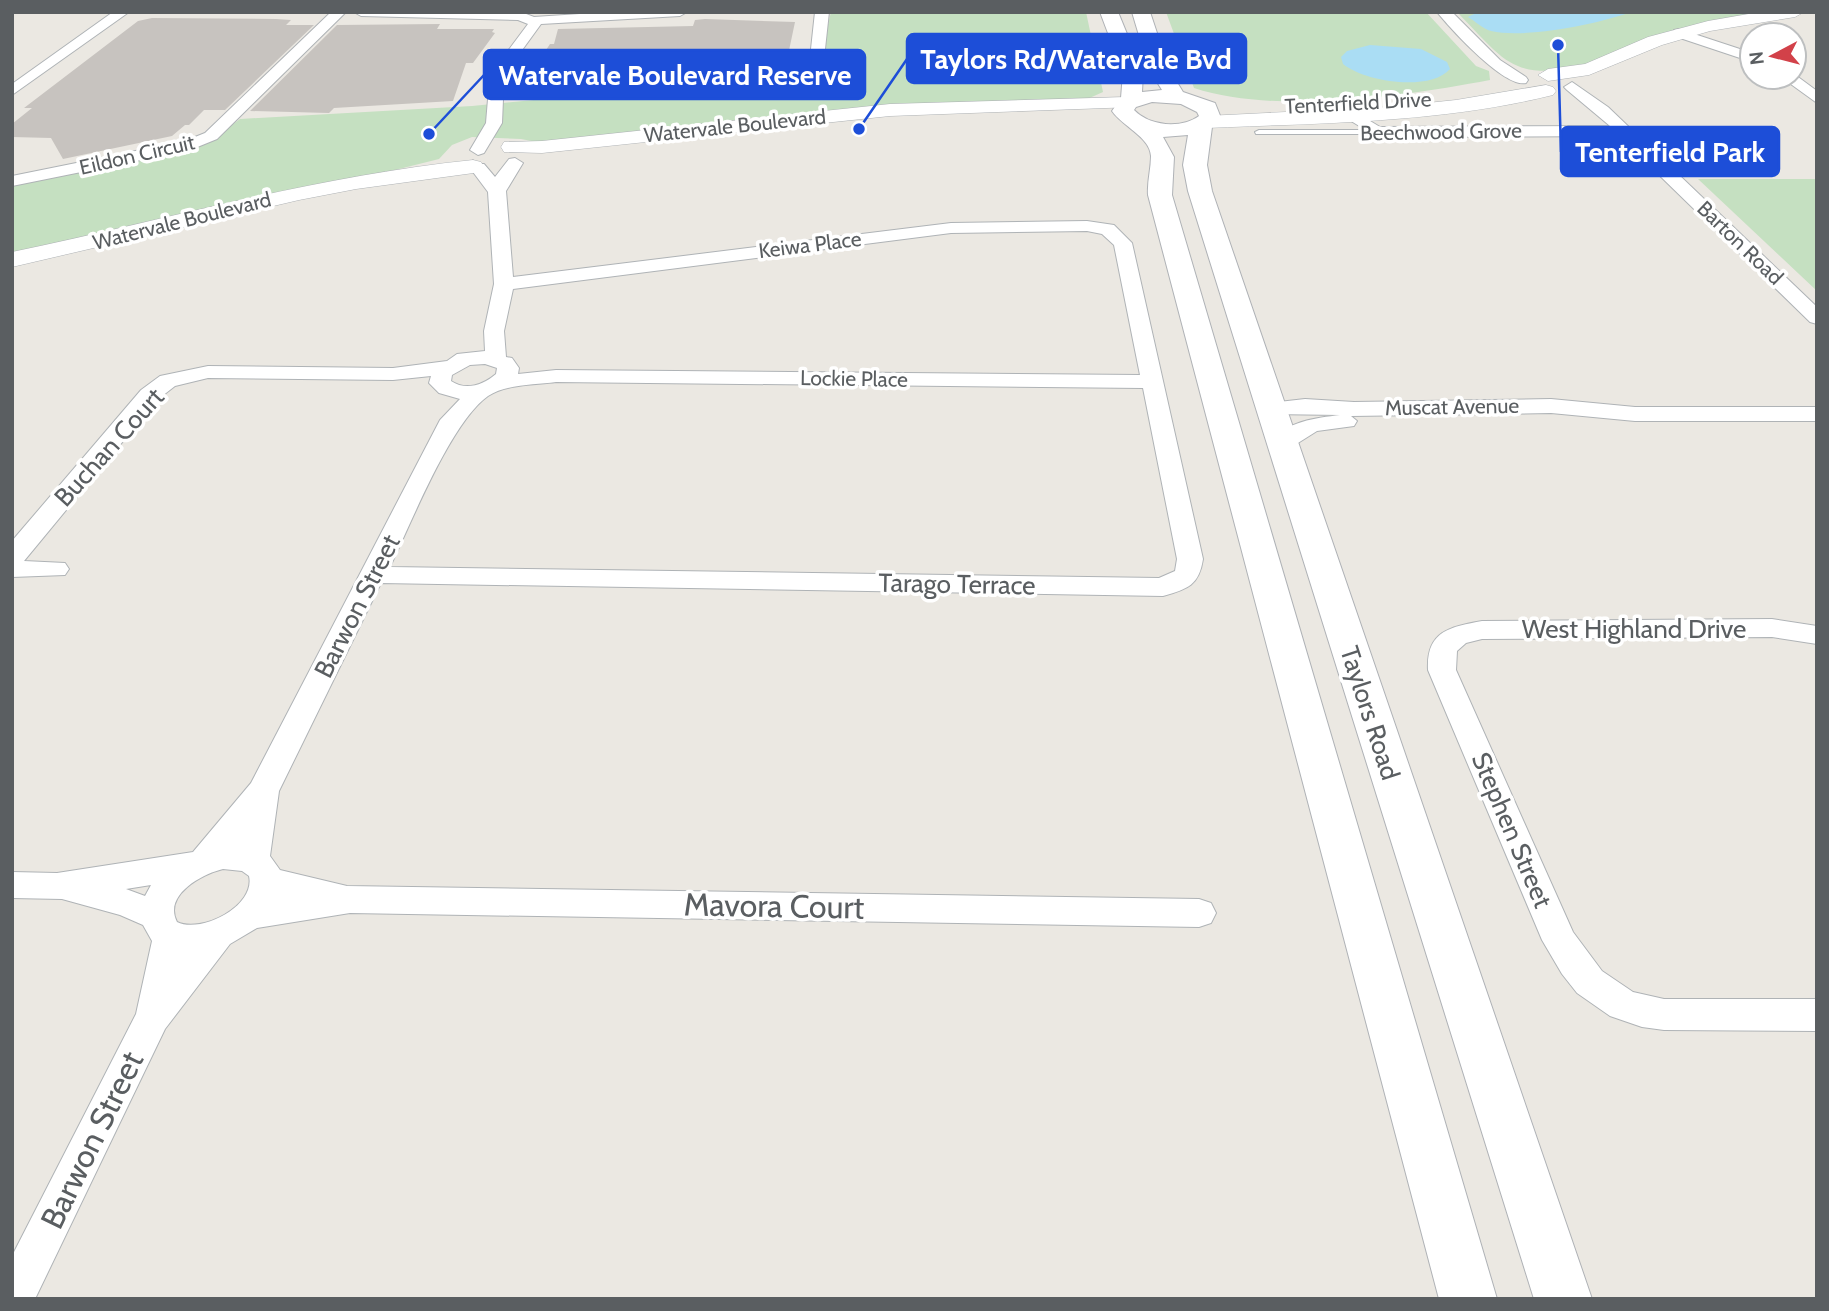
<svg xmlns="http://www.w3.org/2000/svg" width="1829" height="1311" font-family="Cabin,sans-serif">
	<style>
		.green { fill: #c5e0c1 }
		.water { fill: #aaddf4 }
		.building { fill: #c7c3bf }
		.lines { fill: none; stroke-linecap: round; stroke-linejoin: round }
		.service-casing { stroke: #afb3b6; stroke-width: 2 }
		.minor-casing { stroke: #afb3b6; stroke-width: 2 }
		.tertiary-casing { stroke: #afb3b6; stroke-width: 1 }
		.secondary-casing { stroke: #afb2b6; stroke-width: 2 }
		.service { fill: #fff; fill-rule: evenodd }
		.minor { fill: #fff; fill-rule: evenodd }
		.tertiary { fill: #fff; fill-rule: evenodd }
		.secondary { fill: #fff; fill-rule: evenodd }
		.labels { text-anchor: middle; stroke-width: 7; stroke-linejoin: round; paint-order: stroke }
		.far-street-label { font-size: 21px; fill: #5a5e61; stroke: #fff }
		.street-label { font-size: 26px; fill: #5a5e61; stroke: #fff }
		.near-street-label { font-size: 32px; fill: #5a5e61; stroke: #fff }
		.leader { fill: none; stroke: #1d4ed8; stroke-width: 2.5 }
		.callout-dot { fill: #1d4ed8; stroke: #fff; stroke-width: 2.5 }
		.callout { fill: #1d4ed8; stroke: #1d4ed8; stroke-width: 2.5 }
		.callout-label { font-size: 28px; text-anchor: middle; font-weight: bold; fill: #fff }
	</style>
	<rect width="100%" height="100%" fill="#ebe8e2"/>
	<path class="green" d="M831 12H1086L1103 92 1085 100 542 143 521 139 472 137 452 145 439 159 395 170 271 194 12 255V184C51 180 87 171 124 162 166 152 206 146 240 119L472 106 726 81 731 70 819 62Z
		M1166 12H1426L1476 66 1489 71 1490 80C1405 96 1277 115 1194 88Z
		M1457 12H1769L1644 39 1593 61 1589 66C1511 80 1508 64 1457 12Z
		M1698 179H1817V291Z"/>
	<path class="water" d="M1478 12H1631C1598 24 1525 39 1491 31 1483 29 1475 21 1468 17Z
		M1370 45 1421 49 1447 62 1450 69C1430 92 1365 82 1343 64L1341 57 1347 51Z"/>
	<path class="building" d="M152 18 276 19 291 20 286 25H314L225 110H204L189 125H185L172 136 63 159 51 138 12 137V124L32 108H24L138 21Z
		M705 19 795 22 787 60H767L766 63 716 62V66H703V69L533 83 546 50 550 44H554L558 29 693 26 695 20Z
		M440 24 437 29H494L492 32 495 33 473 63H466L453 101 334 108 329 113 250 111 337 25Z"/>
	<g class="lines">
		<g class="service-casing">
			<path id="service" d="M675 79 679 81 678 83 494 99 490 97 494 95Z
				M1259 130H1377L1381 132 1377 134H1256L1255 132Z"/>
		</g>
		<g class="minor-casing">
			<path id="minor" d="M113 12H129L12 95V84Z
				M331 12H346L217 139 190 150 12 186V176L185 141 205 133Z
				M354 12H521L534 17 610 12H687L680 16 541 24 504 75 502 123 484 153 478 155 470 150 486 123 490 75 528 24 518 20 361 16Z
				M815 12H829L825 49 818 53 811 49Z
				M1437 12H1452L1500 60 1526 77 1528 80 1526 83C1504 88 1451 29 1437 12Z
				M1679 29 1752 53V62L1674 36V30Z
				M1794 74 1817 91V103L1781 77H1794Z
				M1572 82 1608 107 1817 307V324L1810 322 1619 136 1377 137 1343 116 1345 113H1357L1380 127 1610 126 1567 90 1564 87Z
				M515 158 523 163 506 191 513 277 951 223 1087 221 1114 225 1132 243 1203 559C1199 585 1188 589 1163 596L381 583 279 791 270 856 280 870 347 886 1199 899 1211 903 1216 913 1211 923 1199 927 350 913 257 928 230 944 165 1029 35 1299H12V1256L136 1014 152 941 143 925 120 915 62 899 12 898V872L57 873 193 852 251 783 440 420 460 399 439 393 429 383 431 376 393 380 208 378 175 386 157 400 24 561 65 563 69 569 65 575 12 577V541L141 390 160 376 208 366 393 368 447 361 457 354 485 351 484 331 494 284 488 192 470 168 472 164H484L495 177 509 159ZM1087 231 1102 234 1114 245 1140 375 556 370 518 374 519 368 512 358 506 357 504 331 513 289 951 233ZM485 364 497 368 496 374C483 385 466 391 451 381L452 375 470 365ZM556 382 1143 388 1177 559 1175 571 1159 578 390 567C411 523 451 422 488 396 506 384 535 385 556 382ZM223 869 242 871 249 876C256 906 201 934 177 922 163 895 202 874 223 869ZM151 885 145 896 126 889Z
				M1305 399 1354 402 1551 399 1635 407H1817V421H1635L1551 413 1351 416 1357 421 1354 426 1317 431 1290 448H1274L1270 443C1286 421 1316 418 1340 415L1261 414 1258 409 1261 404Z
				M1772 619 1817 626V644L1772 637 1482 639 1466 643 1457 651 1456 670 1573 932 1602 971 1633 992 1664 999H1817V1031L1664 1030 1642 1027 1610 1016 1577 993 1562 974 1542 940 1428 670C1426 631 1450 627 1482 621Z"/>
		</g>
		<g class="tertiary-casing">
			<path id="tertiary" d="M1760 12H1804L1795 17 1710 31 1662 45 1589 75 1548 81 1538 75 1548 69 1585 64 1648 37 1708 21Z
				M1546 85 1553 87 1556 91 1553 95C1440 123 1321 123 1206 128L1199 126 1196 122 1199 118 1206 116 1389 107 1456 100Z
				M1127 97 1134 99 1137 103 1134 107 890 116 542 153 504 152 501 147 504 142 542 141 890 104Z
				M473 160 481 162 484 167 481 172 356 189 299 200 12 267V252C166 220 316 176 473 160Z"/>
		</g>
		<g class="secondary-casing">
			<path id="secondary" d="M1100 12H1118L1143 73 1142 92 1162 90 1149 69 1132 12H1150L1169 69 1183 92 1215 103 1221 118 1212 127 1207 165 1212 191 1592 1299H1534L1188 191 1183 165 1188 135 1163 137 1174 157 1172 195 1497 1299H1439L1148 195C1147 182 1151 169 1151 156 1150 137 1122 126 1112 111L1121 98 1123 73ZM1152 102 1181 104 1197 112 1199 116C1181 129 1149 126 1134 110L1136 107Z"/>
		</g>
		<use href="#service" class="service"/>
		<use href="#minor" class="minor"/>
		<use href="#tertiary" class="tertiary"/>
		<use href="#secondary" class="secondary"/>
	</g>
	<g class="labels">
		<g class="far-street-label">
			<text transform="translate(1358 103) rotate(-3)" y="7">Tenterfield Drive</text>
			<text transform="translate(735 126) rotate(-6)" y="7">Watervale Boulevard</text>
			<text transform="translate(1441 132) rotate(-1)" y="7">Beechwood Grove</text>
			<text transform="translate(137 155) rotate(-13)" y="7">Eildon Circuit</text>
			<text transform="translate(182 221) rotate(-14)" y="7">Watervale Boulevard</text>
			<text transform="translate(1740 243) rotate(44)" y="7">Barton Road</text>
			<text transform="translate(810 245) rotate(-7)" y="7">Keiwa Place</text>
			<text transform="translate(854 379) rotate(1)" y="7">Lockie Place</text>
			<text transform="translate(1452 407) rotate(-1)" y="7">Muscat Avenue</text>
		</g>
		<g class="street-label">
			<text transform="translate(109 447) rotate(-48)" y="9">Buchan Court</text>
			<text transform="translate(957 584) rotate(1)" y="9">Tarago Terrace</text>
			<text transform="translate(357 606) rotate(-63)" y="9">Barwon Street</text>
			<text x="1634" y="638">West Highland Drive</text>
			<text transform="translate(1370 713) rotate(72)" y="9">Taylors Road</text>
			<text transform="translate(1512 830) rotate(67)" y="9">Stephen Street</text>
		</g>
		<g class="near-street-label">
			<text transform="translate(774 906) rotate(1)" y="11">Mavora Court</text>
			<text transform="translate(92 1140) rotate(-64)" y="11">Barwon Street</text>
		</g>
	</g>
	<path class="leader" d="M859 129L907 59M429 134L484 75M1558 45L1561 152"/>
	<g class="callout-dot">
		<circle cx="859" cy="129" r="7"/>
		<circle cx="429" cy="134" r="7"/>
		<circle cx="1558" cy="45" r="7"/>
	</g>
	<g class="callout">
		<rect x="907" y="34" width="339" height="49" rx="7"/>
		<rect x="484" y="50" width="381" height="49" rx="7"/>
		<rect x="1561" y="127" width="218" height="49" rx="7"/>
	</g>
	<g class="callout-label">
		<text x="1076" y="69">Taylors Rd/Watervale Bvd</text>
		<text x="675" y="85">Watervale Boulevard Reserve</text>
		<text x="1670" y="162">Tenterfield Park</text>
	</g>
	<rect width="1829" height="1311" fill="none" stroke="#5a5e61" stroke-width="28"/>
	<g transform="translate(1773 56) rotate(263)"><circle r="33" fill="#ffffff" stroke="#bdbfc0" stroke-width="2"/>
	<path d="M0-5L12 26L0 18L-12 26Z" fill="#d24149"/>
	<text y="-10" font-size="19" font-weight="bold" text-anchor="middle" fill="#5a5e61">N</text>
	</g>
</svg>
